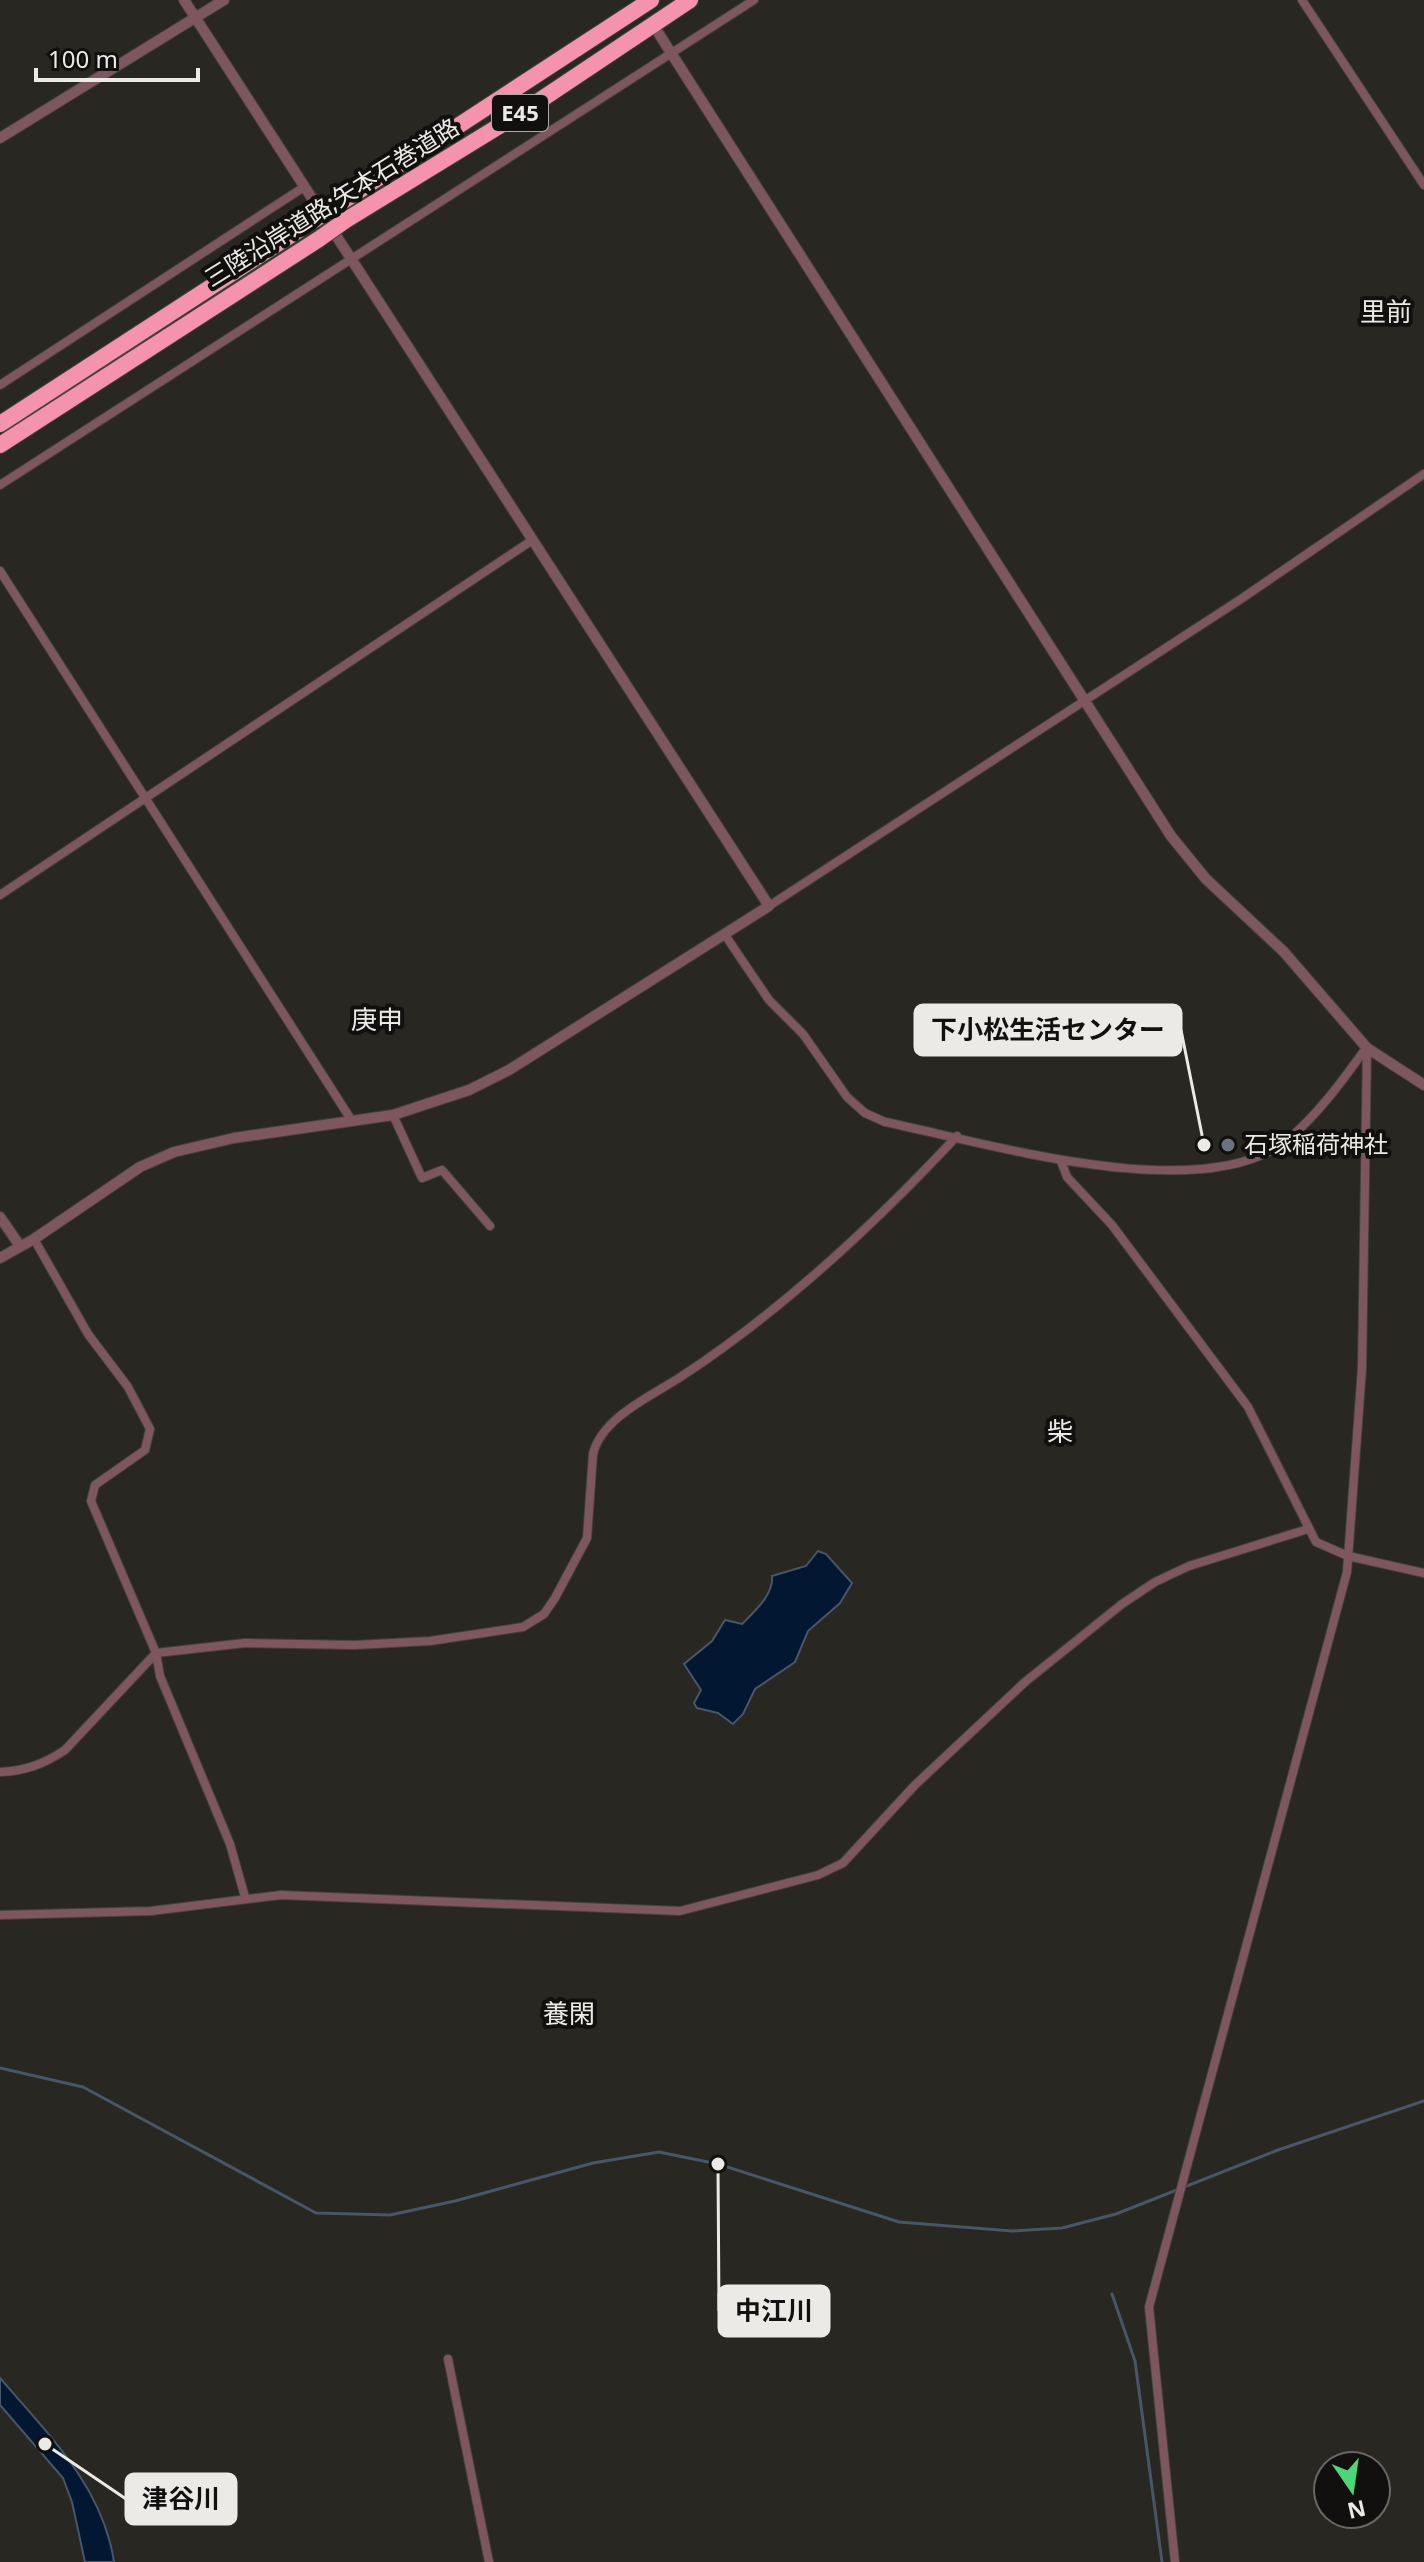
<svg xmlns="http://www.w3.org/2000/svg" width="1424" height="2562" font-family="'Noto Sans','Noto Sans JP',sans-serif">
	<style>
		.water { fill: #011732; stroke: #475668; stroke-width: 2 }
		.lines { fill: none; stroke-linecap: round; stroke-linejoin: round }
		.stream { stroke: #475668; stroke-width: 3 }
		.minor-casing { stroke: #44423d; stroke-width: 10 }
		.tertiary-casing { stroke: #44423d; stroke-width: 12 }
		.motorway-casing { stroke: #44423d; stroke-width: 18 }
		.minor { stroke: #7e565f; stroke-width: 8 }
		.tertiary { stroke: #7e565f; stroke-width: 10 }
		.motorway { stroke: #f593ac; stroke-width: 16 }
		.motorway-bridge-casing { stroke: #44423d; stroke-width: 18; stroke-linecap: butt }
		.motorway-bridge { stroke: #f593ac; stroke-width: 16 }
		.worship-dot { fill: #6b7280; stroke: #11100e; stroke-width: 3 }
		.labels { text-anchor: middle; stroke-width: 8; stroke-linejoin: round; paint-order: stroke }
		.shield { fill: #11100e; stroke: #aaa9a5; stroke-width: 2 }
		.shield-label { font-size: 22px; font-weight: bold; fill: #ebeae6 }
		.street-label { font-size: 24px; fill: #ebeae6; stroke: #11100e }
		.poi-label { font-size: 24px; fill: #ebeae6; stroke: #11100e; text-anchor: start }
		.neighbourhood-label { font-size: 26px; fill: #ebeae6; stroke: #11100e }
		.leader { fill: none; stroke: #ebeae6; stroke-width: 3 }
		.callout-dot { fill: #ebeae6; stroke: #11100e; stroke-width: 3 }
		.callout { fill: #ebeae6; stroke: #ebeae6; stroke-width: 3 }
		.callout-label { font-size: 26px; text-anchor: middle; font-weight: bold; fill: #111 }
	</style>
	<rect width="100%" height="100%" fill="#292721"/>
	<path class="water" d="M818 1551 826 1554 852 1583 840 1603 808 1631 795 1662 755 1689 743 1714 733 1724 718 1713 697 1708 694 1703 701 1690 684 1664 712 1641 725 1620 742 1624C755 1611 774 1594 772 1576L806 1566Z
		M0 2378C48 2434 103 2487 114 2562H85L72 2502 63 2478 0 2405Z"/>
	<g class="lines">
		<path class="stream" d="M0 2068 83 2087 316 2213 390 2215 455 2201 593 2163 659 2152 718 2164 899 2222 1012 2231 1062 2228 1116 2214 1278 2150 1424 2101
			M1112 2294 1135 2361 1162 2562"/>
		<g class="minor-casing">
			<path id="minor" d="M1302 0 1424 185
				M0 385 304 187
				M0 485 754 0
				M0 571 352 1121
				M0 895 531 541
				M769 906 1241 599 1424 474
				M725 935 769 1000 803 1034 847 1097 865 1113 885 1122C983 1142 1200 1208 1286 1141 1317 1116 1343 1080 1366 1048
				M393 1115 422 1178 442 1170 490 1226
				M1061 1161 1067 1177 1112 1225 1248 1407 1316 1542 1348 1556 1424 1573
				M34 1239 88 1334 128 1387 150 1429 145 1450 95 1485 91 1501 156 1653 160 1676 230 1844 245 1897
				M0 1772C25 1771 44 1764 65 1750L156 1653 245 1643 355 1645 430 1641 523 1627 544 1614 555 1598 587 1538 593 1454C602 1417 652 1396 682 1376 784 1309 874 1225 957 1136
				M0 1915 151 1911 281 1895 680 1911 818 1875 843 1863 915 1785 1025 1682 1122 1604 1155 1582 1189 1566 1308 1529
				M448 2359 489 2562
				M1175 2562 1149 2307 1347 1572 1362 1368 1367 1048"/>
		</g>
		<g class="tertiary-casing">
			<path id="tertiary" d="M659 34 1171 836 1206 879 1284 952 1367 1048 1424 1085
				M0 138 224 0
				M0 1217 20 1246
				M0 1258 34 1239 140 1167 174 1152 234 1138 393 1115 469 1090 509 1070 769 906 184 0"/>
		</g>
		<g class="motorway-casing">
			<path id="motorway" d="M337 205 651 0
				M346 220 530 107 690 0
				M0 424 308 224
				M0 445 319 239"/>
		</g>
		<use href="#minor" class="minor"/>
		<use href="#tertiary" class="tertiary"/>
		<use href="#motorway" class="motorway"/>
		<g class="motorway-bridge-casing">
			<path id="motorway-bridge" d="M308 224 337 205
				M319 239 346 220"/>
		</g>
		<use href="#motorway-bridge" class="motorway-bridge"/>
	</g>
	<circle class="worship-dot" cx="1228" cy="1145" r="8"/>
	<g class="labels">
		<rect class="shield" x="492" y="95" width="56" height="36" rx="6"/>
		<g class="shield-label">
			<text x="520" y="121">E45</text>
		</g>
		<g class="street-label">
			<text transform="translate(332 203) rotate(-32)" y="8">三陸沿岸道路;矢本石巻道路</text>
		</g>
		<g class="poi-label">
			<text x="1244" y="1153">石塚稲荷神社</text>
		</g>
		<g class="neighbourhood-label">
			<text x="1386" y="321">里前</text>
			<text x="377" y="1029">庚申</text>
			<text x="1060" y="1441">柴</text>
			<text x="569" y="2023">養閑</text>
		</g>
	</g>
	<path class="leader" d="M1204 1145L1181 1030M718 2164L719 2311M45 2444L126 2499"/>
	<g class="callout-dot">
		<circle cx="1204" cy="1145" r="8"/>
		<circle cx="718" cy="2164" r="8"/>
		<circle cx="45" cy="2444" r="8"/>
	</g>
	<g class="callout">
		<rect x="915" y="1005" width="266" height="50" rx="8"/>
		<rect x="719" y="2286" width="110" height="50" rx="8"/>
		<rect x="126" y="2474" width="110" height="50" rx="8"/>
	</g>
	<g class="callout-label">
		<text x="1048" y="1039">下小松生活センター</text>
		<text x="774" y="2320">中江川</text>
		<text x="181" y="2508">津谷川</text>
	</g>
	<g transform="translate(1352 2490) rotate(167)"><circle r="38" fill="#11100e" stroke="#686764" stroke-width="2"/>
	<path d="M0-6L14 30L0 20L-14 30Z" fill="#4cd676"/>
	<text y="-12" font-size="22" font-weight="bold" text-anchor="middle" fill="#ebeae6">N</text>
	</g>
	<path d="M36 68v12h162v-12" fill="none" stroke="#ebeae6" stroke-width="4"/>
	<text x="48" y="68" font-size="24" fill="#ebeae6" stroke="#11100e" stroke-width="6" paint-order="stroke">100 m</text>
</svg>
